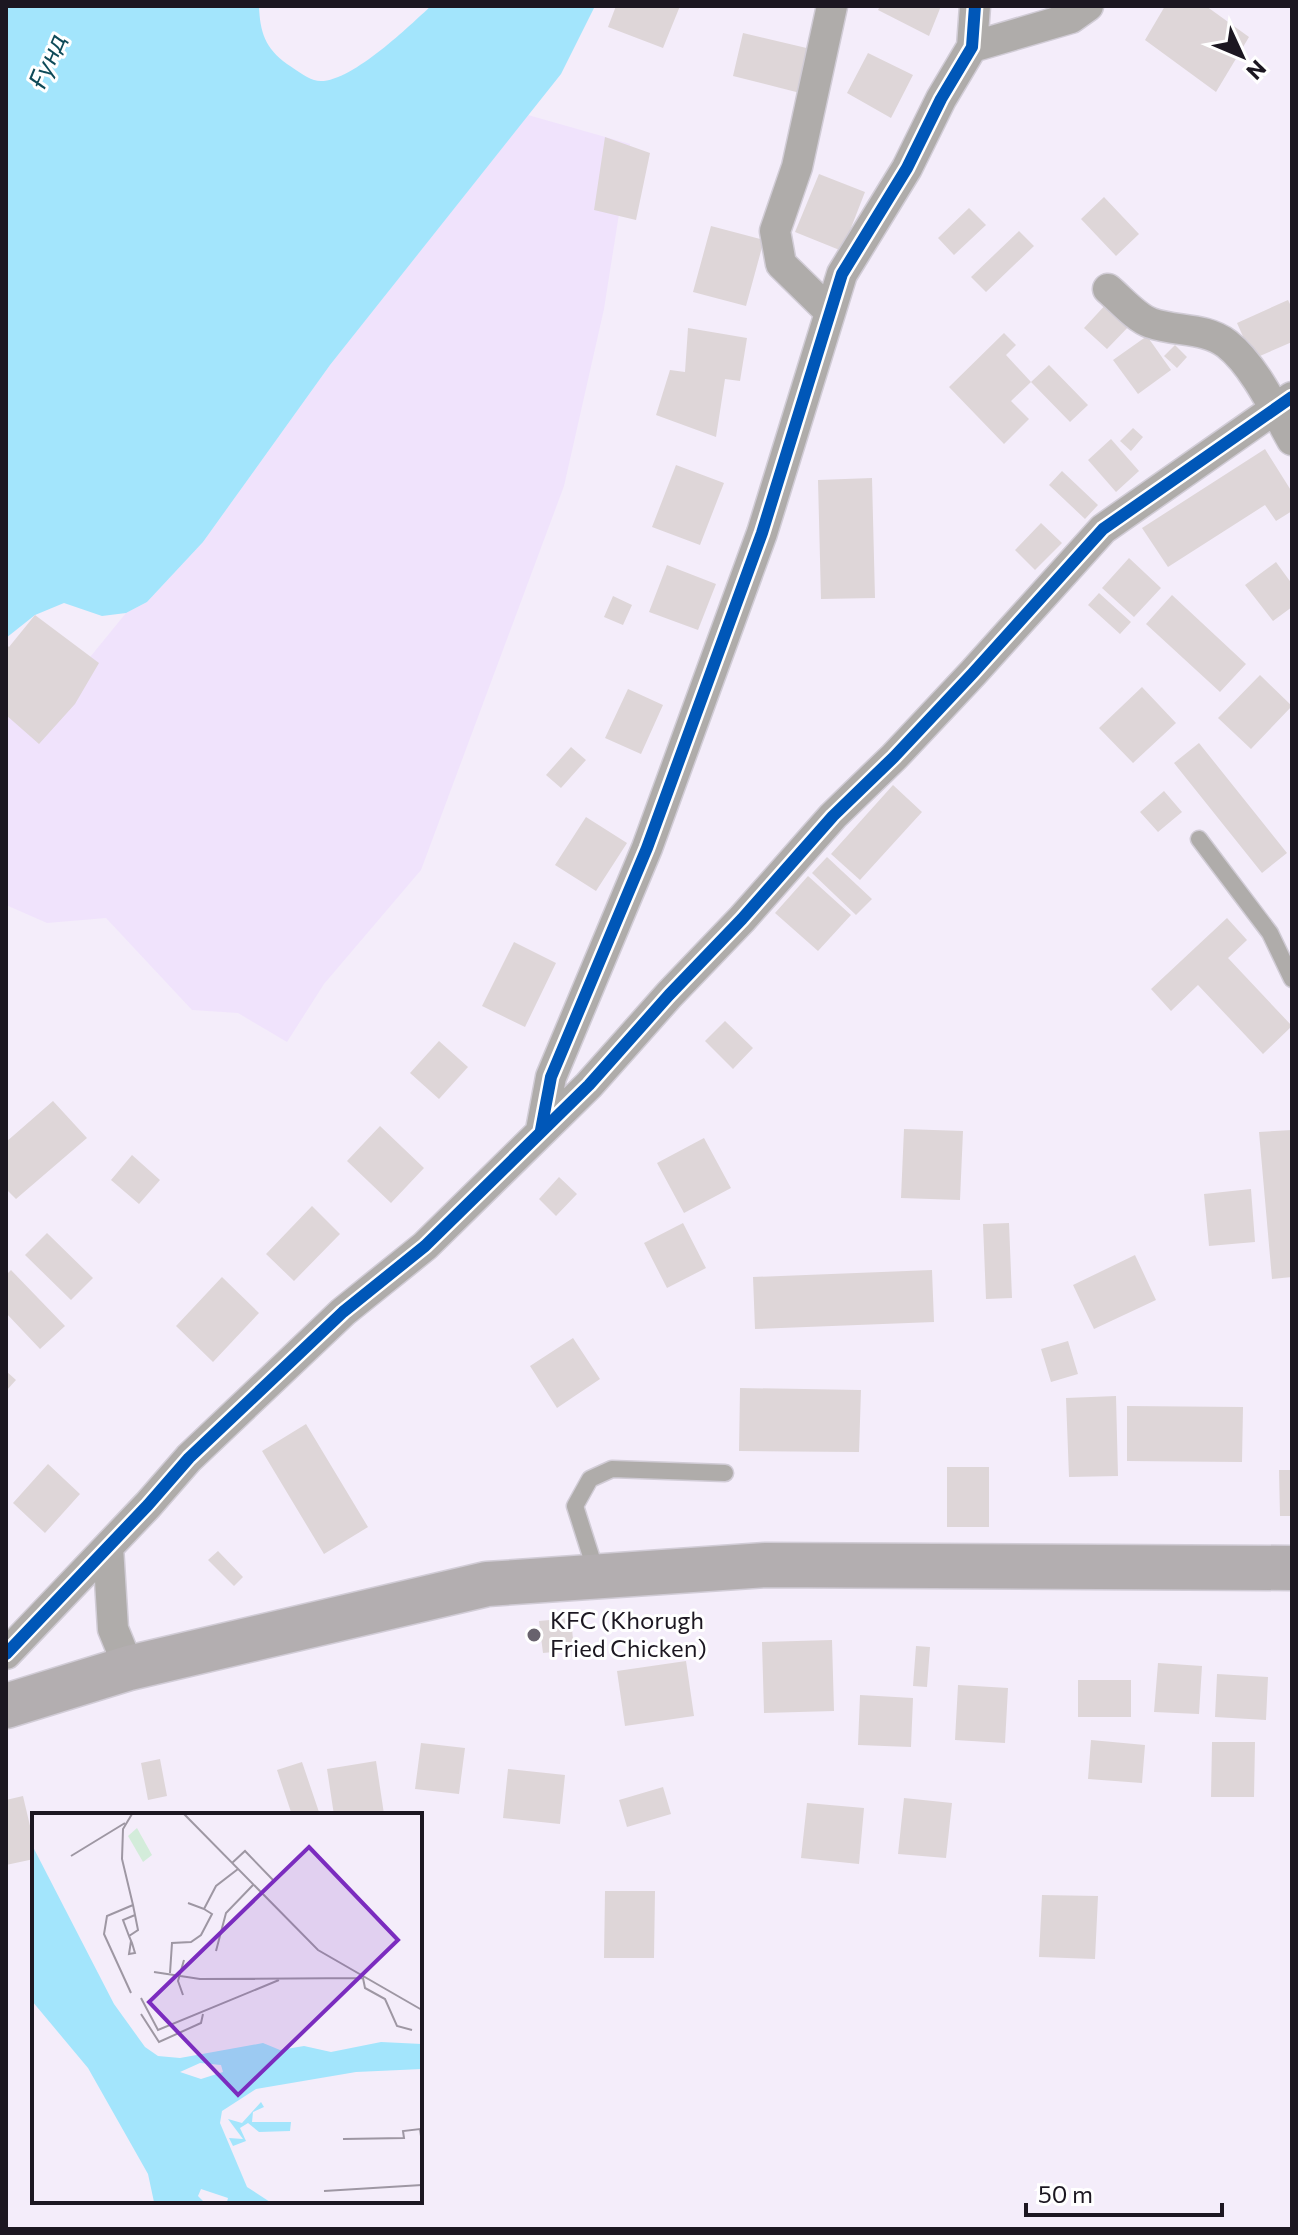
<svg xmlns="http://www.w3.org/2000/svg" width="1298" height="2235" font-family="Commissioner,sans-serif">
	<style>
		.built { fill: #f0e3fc }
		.water { fill: #a3e5fc }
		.building { fill: #ded6d8 }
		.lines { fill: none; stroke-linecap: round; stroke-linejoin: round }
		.service-casing { stroke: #d1ccd6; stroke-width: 19 }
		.minor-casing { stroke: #d1ccd6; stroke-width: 33 }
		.primary-casing { stroke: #d1ccd6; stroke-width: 47 }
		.service { stroke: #afacaa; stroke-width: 16 }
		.minor { stroke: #afacaa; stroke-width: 30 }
		.primary { stroke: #b3aeb0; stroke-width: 44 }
		.cycleway-casing { stroke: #fff; stroke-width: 17 }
		.cycleway { stroke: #0057b8; stroke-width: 12 }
		.poi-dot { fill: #68626d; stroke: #fff; stroke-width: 3 }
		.labels { text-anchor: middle; stroke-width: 6; stroke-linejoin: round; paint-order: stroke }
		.poi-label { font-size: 24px; fill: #1c1721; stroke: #fff; text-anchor: start }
		.water-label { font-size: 26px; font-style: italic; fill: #0e4a58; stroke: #fff }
		.inset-road { fill: none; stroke: #9e97a3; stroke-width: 2 }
		.view { fill: #7b2cbf; fill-opacity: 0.15; stroke: #7b2cbf; stroke-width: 4 }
		.inset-edge { fill: none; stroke: #1c1721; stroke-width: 4 }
	</style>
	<rect width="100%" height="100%" fill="#f4edfa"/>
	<path class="built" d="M528 115 630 144 604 309 564 486 421 870 324 984 287 1042 238 1013 192 1010 106 918 47 923 6 905V700L73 678 126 613 147 602 203 542 330 365Z"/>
	<path class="water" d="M6 6H259C260 32 265 48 287 64 295 69 305 77 314 80 344 90 409 26 431 6H595L561 74 330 365 203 542 147 602 126 613 102 616 64 603 35 615 6 638Z"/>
	<path class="building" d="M616 6H680L663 48 608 27Z
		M880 6H941L929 36 878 10Z
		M1165 6H1206L1249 37 1216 92 1145 40Z
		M743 33 815 50 804 94 733 76Z
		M868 53 913 75 891 118 847 93Z
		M605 137 650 153 636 220 594 210Z
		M819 174 865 192 842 251 795 232Z
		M1104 197 1139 234 1116 256 1081 219Z
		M969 208 986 225 954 255 938 238Z
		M711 226 764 240 746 306 693 292Z
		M1019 231 1034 246 986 292 971 277Z
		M1288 300 1292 308V342L1253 359 1237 323Z
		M1109 301 1132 323 1107 349 1084 328Z
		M688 328 747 338 740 381 725 379 716 437 656 415 670 370 685 372Z
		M1004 333 1016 345 1006 355 1031 382 1011 401 1029 419 1004 444 949 387Z
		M1147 336 1171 370 1138 394 1113 360Z
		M1175 345 1187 357 1177 368 1164 356Z
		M1049 365 1088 405 1070 422 1031 382Z
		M1133 428 1143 437 1131 451 1120 441Z
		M1111 439 1139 471 1116 492 1088 460Z
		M1265 449 1292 492V511L1276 521 1265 505 1168 567 1142 528Z
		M676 465 724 483 700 545 652 527Z
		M1062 471 1098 505 1085 519 1049 485Z
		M872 478 875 598 821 599 818 480Z
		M1041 523 1062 543 1035 570 1015 550Z
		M1129 558 1161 588 1134 617 1102 588Z
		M1276 562 1292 584V607L1273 621 1245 585Z
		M667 565 716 584 698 630 649 612Z
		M1099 593 1131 622 1120 634 1088 605Z
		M1172 595 1246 664 1220 692 1146 624Z
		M613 596 632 605 623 625 604 617Z
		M35 615 99 663 75 704 39 744 6 715V644L9 647Z
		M1260 675 1292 706 1251 749 1218 718Z
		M1142 687 1176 723 1133 763 1099 728Z
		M628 689 663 705 641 754 605 738Z
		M1199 743 1287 853 1262 873 1174 763Z
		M571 747 586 760 561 788 546 775Z
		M893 785 922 812 860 880 831 854Z
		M1164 791 1182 812 1158 832 1140 812Z
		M586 817 627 843 596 891 555 865Z
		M827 857 872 899 856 915 812 873Z
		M808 876 851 915 818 951 775 913Z
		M1227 918 1247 940 1228 958 1292 1026 1263 1054 1198 985 1171 1011 1151 989Z
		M514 942 556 963 525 1027 482 1006Z
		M725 1021 753 1048 733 1069 705 1041Z
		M439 1041 468 1067 439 1099 410 1073Z
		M53 1101 87 1138 16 1199 6 1189V1142Z
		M380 1126 424 1168 391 1203 347 1161Z
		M904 1129 963 1131 960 1200 901 1198Z
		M1292 1130V1277L1272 1279 1259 1132Z
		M704 1138 731 1188 684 1213 657 1163Z
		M132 1155 160 1180 139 1204 111 1180Z
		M559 1177 577 1194 556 1216 539 1199Z
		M1251 1189 1255 1242 1209 1246 1204 1194Z
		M312 1206 340 1234 294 1281 266 1254Z
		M683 1223 706 1268 667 1288 644 1243Z
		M1009 1223 1012 1298 986 1299 983 1224Z
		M47 1233 93 1278 71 1300 25 1255Z
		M1135 1255 1156 1300 1094 1329 1073 1285Z
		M11 1270 65 1326 40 1349 6 1313V1275Z
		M932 1270 934 1322 755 1329 753 1277Z
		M222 1277 259 1313 213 1362 176 1326Z
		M573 1338 600 1379 557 1408 530 1366Z
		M1068 1341 1078 1374 1051 1382 1041 1349Z
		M6 1371 16 1380 6 1391Z
		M740 1388 861 1390 859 1452 739 1451Z
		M1116 1396 1118 1476 1069 1477 1066 1398Z
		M1127 1406 1243 1407 1242 1462 1127 1461Z
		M306 1424 368 1527 324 1554 262 1451Z
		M48 1464 80 1494 45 1533 13 1503Z
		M947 1467H989V1527H947Z
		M1279 1470H1292V1516H1280Z
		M218 1551 243 1577 234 1586 208 1560Z
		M571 1618 574 1650 543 1653 539 1621Z
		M832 1640 834 1711 764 1713 762 1642Z
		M916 1646 930 1647 927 1687 913 1686Z
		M686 1661 694 1716 625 1726 617 1671Z
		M1158 1663 1202 1666 1199 1714 1154 1712Z
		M1217 1674 1268 1677 1266 1720 1215 1717Z
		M1078 1680H1131V1717H1078Z
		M958 1685 1008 1688 1005 1743 955 1740Z
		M860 1695 913 1698 911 1747 858 1745Z
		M1091 1740 1145 1745 1142 1783 1088 1779Z
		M1212 1742H1255L1254 1797H1211Z
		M421 1743 465 1748 459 1794 415 1789Z
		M160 1759 167 1796 148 1800 141 1763Z
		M376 1761 384 1814 334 1815 327 1769Z
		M302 1762 320 1815H292L277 1770Z
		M508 1769 565 1775 560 1824 503 1818Z
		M663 1787 671 1814 627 1827 619 1800Z
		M23 1796 34 1843V1859L6 1865V1800Z
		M904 1798 952 1803 946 1858 898 1854Z
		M807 1803 864 1808 859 1864 801 1858Z
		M605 1891H655L654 1958H604Z
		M1042 1895 1098 1896 1095 1959 1039 1957Z"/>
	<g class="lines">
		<g class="service-casing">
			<path id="service" d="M1199 839 1270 933 1292 979
				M597 1575 575 1506 590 1479 612 1469 725 1473"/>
		</g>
		<g class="minor-casing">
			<path id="minor" d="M972 47 1071 18 1088 6
				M1108 289C1120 299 1136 318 1151 323 1176 332 1205 327 1227 344 1254 365 1275 410 1292 440
				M829 311 781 264 775 231 797 167 832 6
				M541 1130 551 1077 647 848 762 533 842 274 907 168 941 99 972 47 975 6
				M108 1547 113 1629 129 1668
				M6 1654 148 1505 189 1458 343 1312 425 1246 589 1085 669 995 742 919 833 816 894 757 973 673 1103 529 1292 397"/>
		</g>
		<g class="primary-casing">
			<path id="primary" d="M6 1706 129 1668 487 1584 766 1565 1292 1568"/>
		</g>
		<use href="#service" class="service"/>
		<use href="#minor" class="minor"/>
		<use href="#primary" class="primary"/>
		<g class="cycleway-casing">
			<path id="cycleway" d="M541 1130 551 1077 647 848 762 533 842 274 907 168 941 99 972 47 975 6
				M6 1654 148 1505 189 1458 343 1312 425 1246 589 1085 669 995 742 919 833 816 894 757 973 673 1103 529 1292 397"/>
		</g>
		<use href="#cycleway" class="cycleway"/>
	</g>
	<circle class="poi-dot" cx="534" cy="1635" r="8"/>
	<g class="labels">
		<g class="poi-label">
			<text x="550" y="1629">KFC (Khorugh<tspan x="550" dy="28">Fried Chicken)</tspan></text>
		</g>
		<g class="water-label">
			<text transform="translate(47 61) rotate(-67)" y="9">Ғунд</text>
		</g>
	</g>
	<g transform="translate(32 1813)">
		<rect width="390" height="390" fill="#f4edfa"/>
		<path d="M105 15 120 42 111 49 96 23Z" fill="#d3ecda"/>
		<path d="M0 32 82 191 113 234 126 243 148 245 231 230 248 237 272 233 299 239 349 229 390 231V256L324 259 224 276 190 298 188 310 215 374 238 389H195L196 385 169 376 166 383 172 389H122L116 361 56 255 0 188ZM168 250 189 252 191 259 169 266 148 259ZM229 289 232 294 221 299 220 309H259L258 318 227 319 216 310 208 315 214 328 201 333 197 325 211 326 196 306 210 310Z" fill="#a3e5fc" fill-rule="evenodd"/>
		<path class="inset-road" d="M100 1 91 16 90 46 101 92 106 117 97 123 91 107 103 102M152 1 286 137 390 197M39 43 93 10M200 50 213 38 241 67M156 90 172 96 184 73 206 56M97 123 100 130 103 140 97 141 99 128M184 138 194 100 221 72M122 159 168 166 331 165 333 175 353 186 365 213 380 217M138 160 140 130 159 129 169 122 180 101 172 96M99 180 72 121 75 103 101 92M151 182 146 168 152 147M109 185 126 217 247 167M109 201 127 229 169 210 171 201M311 326 372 325 371 318 388 316 390 330M292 378 390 372"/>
		<path class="view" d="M277 34 366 127 206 282 117 189Z"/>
		<rect width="390" height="390" class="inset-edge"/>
	</g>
	<rect width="1298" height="2235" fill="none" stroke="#1c1721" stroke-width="16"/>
	<g transform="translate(1242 56) rotate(134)" stroke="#ffffff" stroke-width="6" paint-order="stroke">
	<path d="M0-6L14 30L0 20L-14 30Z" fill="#1c1721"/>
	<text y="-12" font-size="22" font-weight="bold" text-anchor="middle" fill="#1c1721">N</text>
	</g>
	<path d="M1026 2203v12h196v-12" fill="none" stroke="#1c1721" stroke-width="4"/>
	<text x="1038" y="2203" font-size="24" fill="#1c1721" stroke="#ffffff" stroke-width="6" paint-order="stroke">50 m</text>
</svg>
